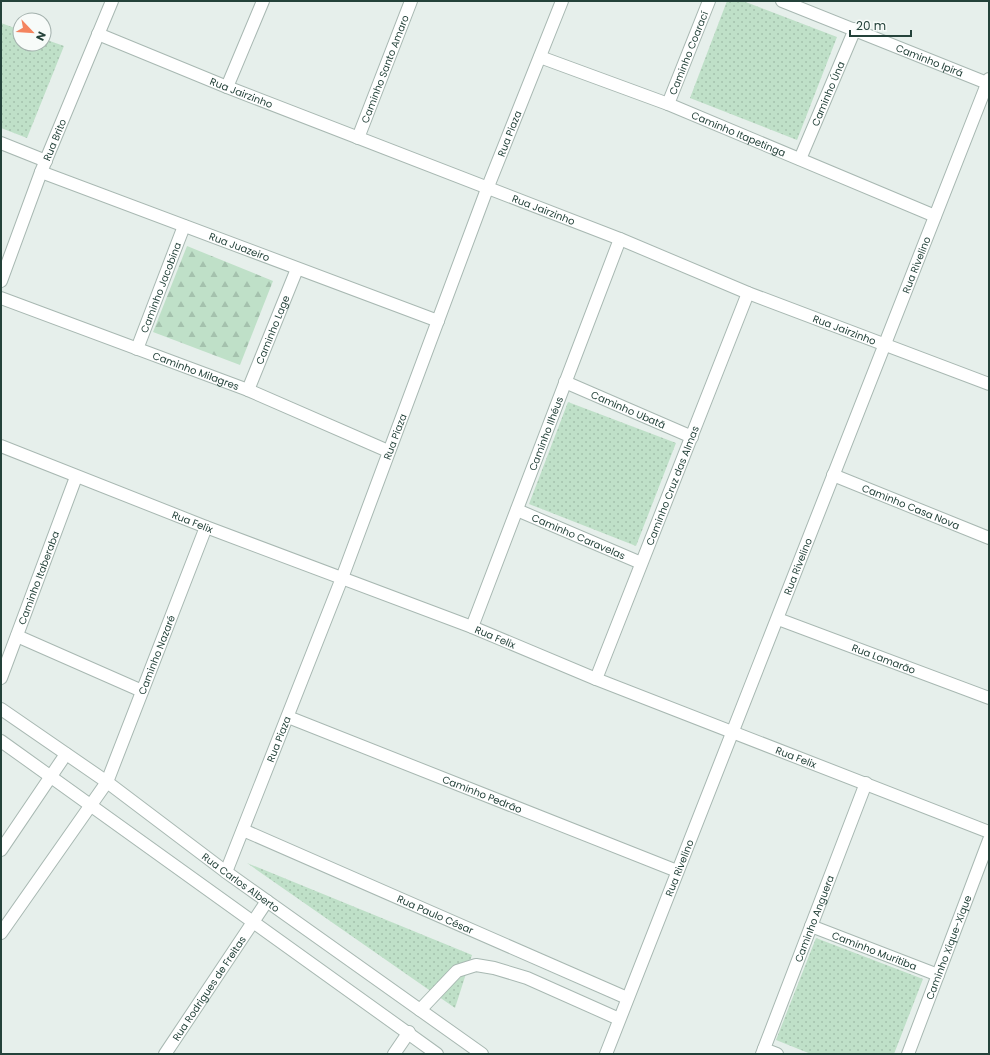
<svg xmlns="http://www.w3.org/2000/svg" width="990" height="1055" font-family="Poppins,sans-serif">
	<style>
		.green { fill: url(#green-dots) }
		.forest { fill: url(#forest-firs) }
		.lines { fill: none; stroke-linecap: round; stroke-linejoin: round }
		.minor-casing { stroke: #a8b8b2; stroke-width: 14 }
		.minor { stroke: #fff; stroke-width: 12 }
		.labels { text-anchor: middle; stroke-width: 4; stroke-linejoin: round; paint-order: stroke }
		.street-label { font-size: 10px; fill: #24423a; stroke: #f7fbf9 }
	</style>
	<defs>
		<pattern id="green-dots" width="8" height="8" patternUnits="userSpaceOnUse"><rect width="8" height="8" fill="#bfe0c8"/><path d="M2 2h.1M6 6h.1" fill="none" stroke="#a4c1ad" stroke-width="1.8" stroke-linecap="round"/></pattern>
		<pattern id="forest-firs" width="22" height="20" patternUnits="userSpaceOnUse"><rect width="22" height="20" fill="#bfe0c8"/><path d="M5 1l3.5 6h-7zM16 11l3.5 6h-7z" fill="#a4c1ad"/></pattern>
	</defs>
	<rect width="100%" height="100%" fill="#e6efeb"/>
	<path class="green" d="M727 1H743L837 37 797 140 690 98Z
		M1 23 20 30V44H44V39L64 46 27 138 1 128Z
		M568 402 676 443 636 546 529 504Z
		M247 863 472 955 455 1008Z
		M816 938 923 979 894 1054H811L776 1040Z"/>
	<path class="forest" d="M187 246 273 281 240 365 153 332Z"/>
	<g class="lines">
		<g class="minor-casing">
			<g id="minor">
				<path id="s1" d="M782 1 987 83"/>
				<path id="s2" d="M98 34 227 87 620 239 748 293 989 384"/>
				<path id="s3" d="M540 57 668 104 935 216"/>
				<path d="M227 87 263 1"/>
				<path id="s4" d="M668 104 709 1"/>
				<path id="s5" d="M358 138 411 1"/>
				<path d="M1 143 46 161"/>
				<path id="s6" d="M800 159 855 29"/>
				<path id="s7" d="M41 172 438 321"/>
				<path id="s8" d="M1 281 41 172 112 1"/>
				<path id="s9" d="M1 298 248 390 388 451"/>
				<path id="s10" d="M137 349 184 226"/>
				<path id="s11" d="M565 382 692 437"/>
				<path id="s12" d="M248 390 297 269"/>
				<path id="s13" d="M1 446 206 527 472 627 596 679 989 832"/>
				<path id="s14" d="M833 475 989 538"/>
				<path id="s15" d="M517 510 641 563"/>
				<path id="s16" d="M778 619 989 698"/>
				<path id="s17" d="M472 627 620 239"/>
				<path d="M17 636 142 691"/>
				<path id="s18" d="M1 678 76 477"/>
				<path id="s19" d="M596 679 748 293"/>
				<path id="s20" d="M1 709 107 782 226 872 482 1054"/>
				<path id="s21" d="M288 717 677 871"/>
				<path d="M1 741 437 1054"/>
				<path id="s22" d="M243 830 627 998"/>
				<path d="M1 850 66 754"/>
				<path id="s23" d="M226 872 342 578 487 189 562 1"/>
				<path id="s24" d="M811 926 938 975"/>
				<path id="s25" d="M1 933 107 782 206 527"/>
				<path d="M420 1010 457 971 476 965 494 968 527 978 619 1019"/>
				<path d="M764 1049 777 1054"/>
				<path id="s26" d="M165 1054 267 901"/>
				<path d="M394 1054 409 1032"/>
				<path id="s27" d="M606 1054 989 79"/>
				<path id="s28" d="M762 1054 866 783"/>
				<path id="s29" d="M908 1054 989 840"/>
			</g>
		</g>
		<use href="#minor" class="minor"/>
	</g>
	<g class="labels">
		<g class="street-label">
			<text dy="4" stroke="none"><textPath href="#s4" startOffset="55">Caminho Coarací</textPath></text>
			<text dy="4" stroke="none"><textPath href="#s1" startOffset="159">Caminho Ipirá</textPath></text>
			<text dy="4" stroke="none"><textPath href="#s5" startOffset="74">Caminho Santo Amaro</textPath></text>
			<text dy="4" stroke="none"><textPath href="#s2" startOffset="155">Rua Jairzinho</textPath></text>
			<text dy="4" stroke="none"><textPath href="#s6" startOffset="71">Caminho Úna</textPath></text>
			<text dy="4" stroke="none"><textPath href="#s23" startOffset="791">Rua Piaza</textPath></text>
			<text dy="4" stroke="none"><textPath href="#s3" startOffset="213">Caminho Itapetinga</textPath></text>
			<text dy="4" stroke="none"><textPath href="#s8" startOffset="151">Rua Brito</textPath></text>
			<text dy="4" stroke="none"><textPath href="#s2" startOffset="479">Rua Jairzinho</textPath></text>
			<text dy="4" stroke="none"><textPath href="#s7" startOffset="212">Rua Juazeiro</textPath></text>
			<text dy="4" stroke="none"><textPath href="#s27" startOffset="848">Rua Rivelino</textPath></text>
			<text dy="4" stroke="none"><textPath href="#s10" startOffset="66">Caminho Jacobina</textPath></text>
			<text dy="4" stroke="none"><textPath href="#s2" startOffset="803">Rua Jairzinho</textPath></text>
			<text dy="4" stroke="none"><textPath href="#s12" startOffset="65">Caminho Lage</textPath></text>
			<text dy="4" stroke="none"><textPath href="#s9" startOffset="208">Caminho Milagres</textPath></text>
			<text dy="4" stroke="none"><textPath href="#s11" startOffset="69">Caminho Ubatã</textPath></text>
			<text dy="4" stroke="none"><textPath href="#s17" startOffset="207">Caminho Ilhéus</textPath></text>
			<text dy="4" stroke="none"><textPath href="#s23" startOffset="467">Rua Piaza</textPath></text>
			<text dy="4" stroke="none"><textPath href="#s19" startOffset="208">Caminho Cruz das Almas</textPath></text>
			<text dy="4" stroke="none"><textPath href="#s14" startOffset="84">Caminho Casa Nova</textPath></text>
			<text dy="4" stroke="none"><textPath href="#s13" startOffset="206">Rua Felix</textPath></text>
			<text dy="4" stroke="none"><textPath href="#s15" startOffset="67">Caminho Caravelas</textPath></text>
			<text dy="4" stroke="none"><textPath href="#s27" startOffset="524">Rua Rivelino</textPath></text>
			<text dy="4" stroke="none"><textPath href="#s18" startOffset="107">Caminho Itaberaba</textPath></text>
			<text dy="4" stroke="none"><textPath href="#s13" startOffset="530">Rua Felix</textPath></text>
			<text dy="4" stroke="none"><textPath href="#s25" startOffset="321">Caminho Nazaré</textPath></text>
			<text dy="4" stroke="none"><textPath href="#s16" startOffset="113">Rua Lamarão</textPath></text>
			<text dy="4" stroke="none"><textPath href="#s23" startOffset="143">Rua Piaza</textPath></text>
			<text dy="4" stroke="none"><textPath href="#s13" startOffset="854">Rua Felix</textPath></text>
			<text dy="4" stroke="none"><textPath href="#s21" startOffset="209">Caminho Pedrão</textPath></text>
			<text dy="4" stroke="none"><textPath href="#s27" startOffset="200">Rua Rivelino</textPath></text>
			<text dy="4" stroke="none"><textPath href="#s20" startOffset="296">Rua Carlos Alberto</textPath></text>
			<text dy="4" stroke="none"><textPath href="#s22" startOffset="210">Rua Paulo César</textPath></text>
			<text dy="4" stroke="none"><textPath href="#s28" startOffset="145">Caminho Anguera</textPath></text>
			<text dy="4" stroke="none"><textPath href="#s29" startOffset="114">Caminho Xique-Xique</textPath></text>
			<text dy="4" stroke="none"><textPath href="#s24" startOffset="68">Caminho Muritiba</textPath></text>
			<text dy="4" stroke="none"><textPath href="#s26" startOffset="79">Rua Rodrigues de Freitas</textPath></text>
		</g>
	</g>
	<rect width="990" height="1055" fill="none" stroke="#24423a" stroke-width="4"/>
	<g transform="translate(32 32) rotate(115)"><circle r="19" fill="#f7fbf9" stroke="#a3b1ad"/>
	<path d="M0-3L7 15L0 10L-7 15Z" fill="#f4845f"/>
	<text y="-6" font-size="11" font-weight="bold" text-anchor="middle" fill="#24423a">N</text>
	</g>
	<path d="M850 30v6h61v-6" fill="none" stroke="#24423a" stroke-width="2"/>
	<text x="856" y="30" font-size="12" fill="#24423a" stroke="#f7fbf9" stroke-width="3" paint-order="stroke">20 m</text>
</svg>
